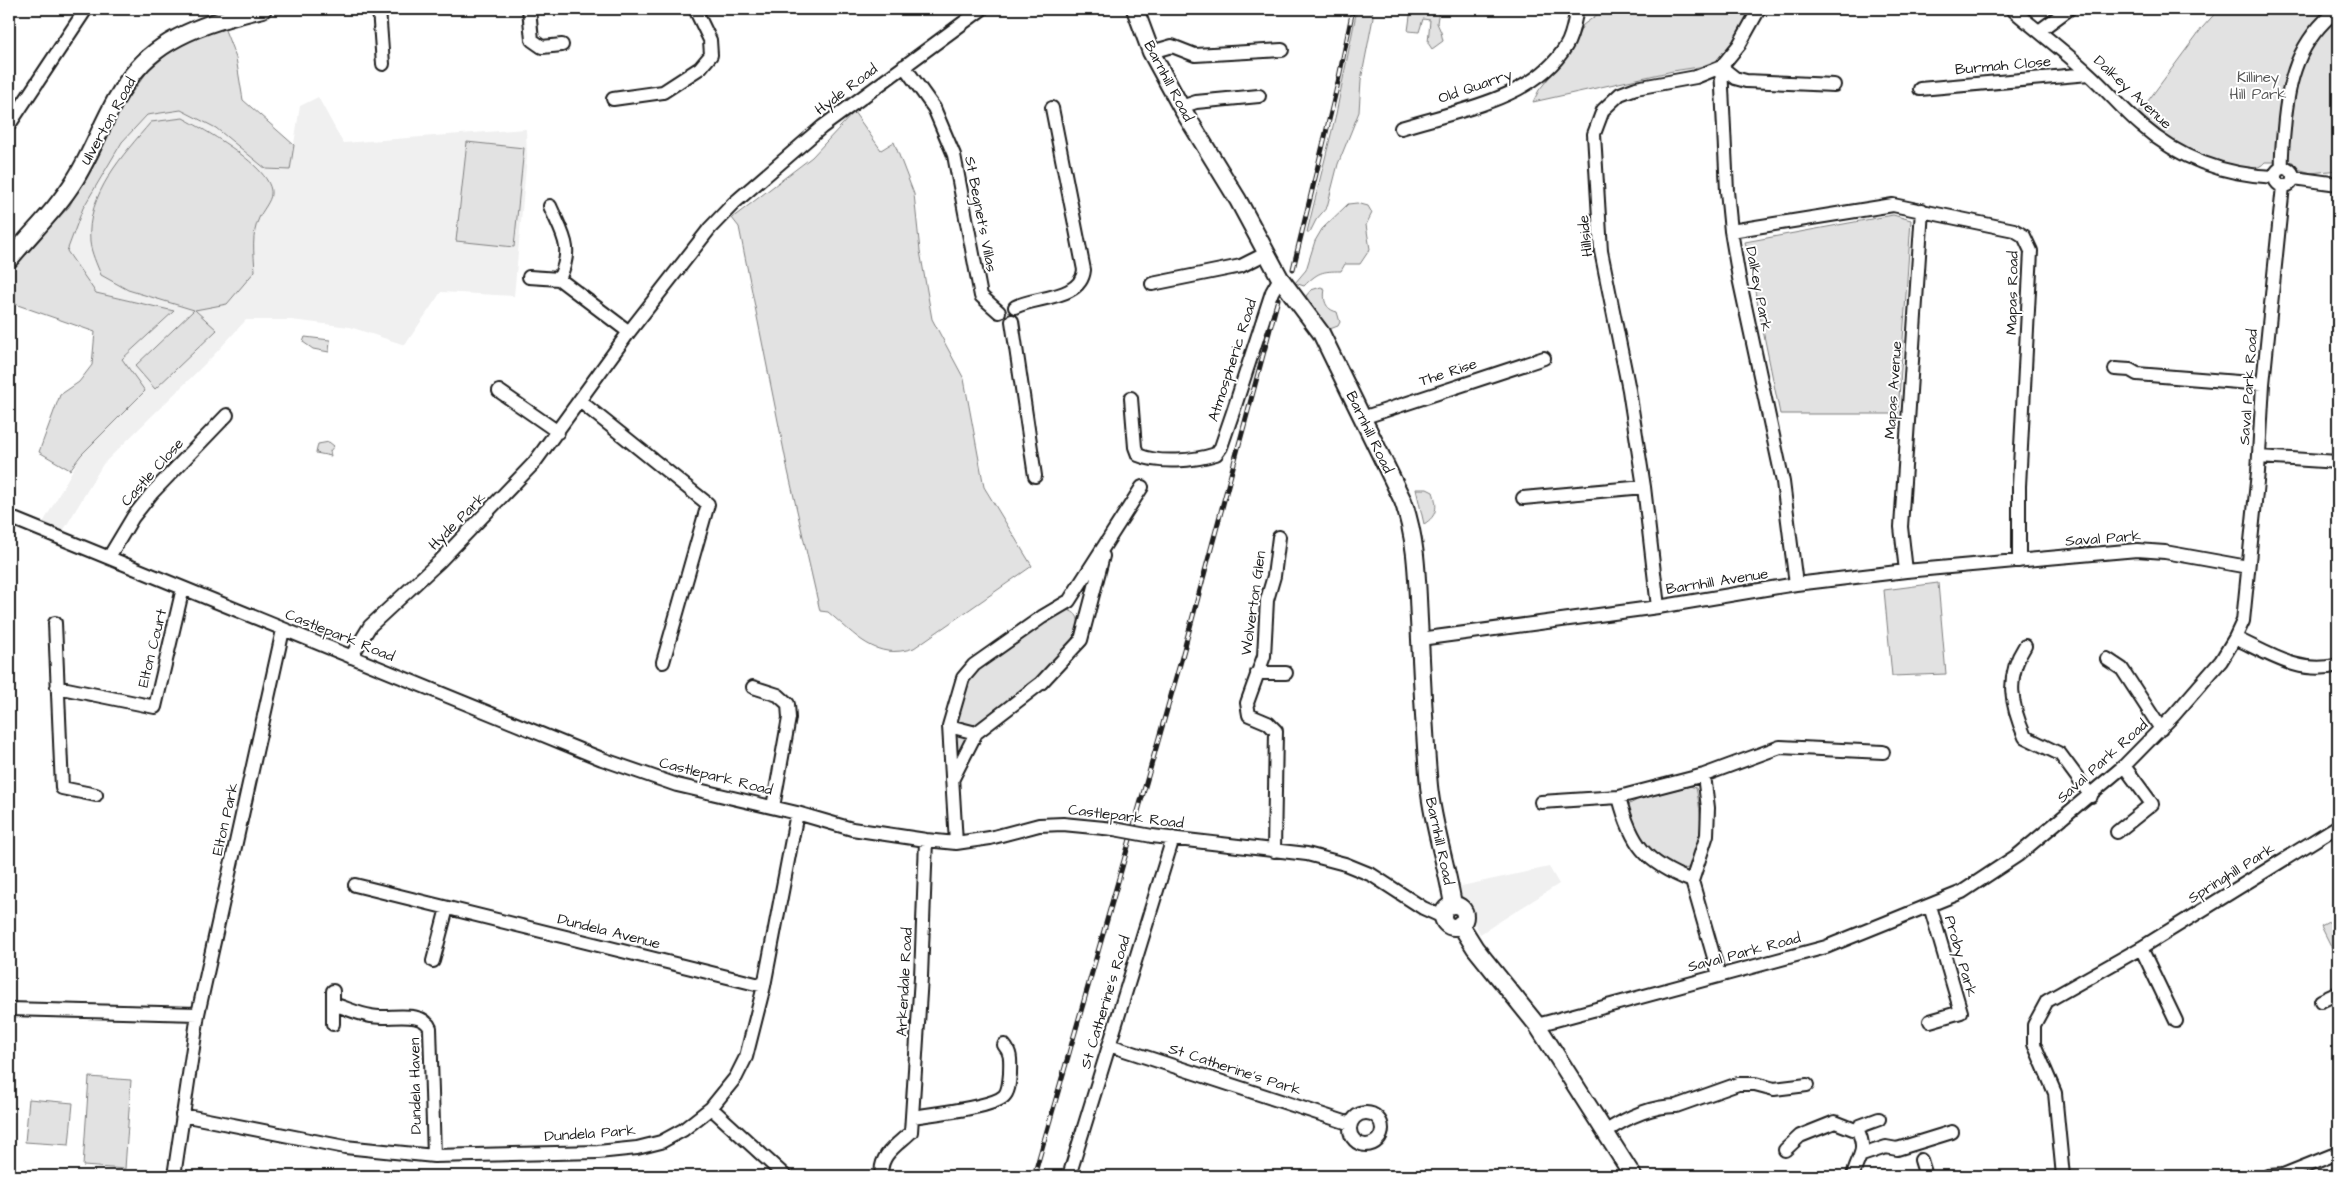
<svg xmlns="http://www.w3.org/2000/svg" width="2347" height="1185" font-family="'Architects Daughter',sans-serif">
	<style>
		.built { fill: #f0f0f0 }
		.green { fill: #e2e2e2; stroke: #7f7f7f }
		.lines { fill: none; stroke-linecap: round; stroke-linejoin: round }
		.minor-casing { stroke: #1c1c1c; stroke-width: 16 }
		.major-casing { stroke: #1c1c1c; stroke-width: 20 }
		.minor { stroke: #fff; stroke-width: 12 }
		.major { stroke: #fff; stroke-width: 16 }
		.rail-casing { stroke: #1c1c1c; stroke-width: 5 }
		.rail { stroke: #fff; stroke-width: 3; stroke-dasharray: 9; stroke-linecap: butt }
		.minor-bridge-casing { stroke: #1c1c1c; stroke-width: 16; stroke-linecap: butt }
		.minor-bridge { stroke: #fff; stroke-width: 12 }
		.labels { text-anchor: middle; stroke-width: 4; stroke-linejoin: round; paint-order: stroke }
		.street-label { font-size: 15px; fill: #1c1c1c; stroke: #fff }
		.park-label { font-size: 15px; fill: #575757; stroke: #fff }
	</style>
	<rect width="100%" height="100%" fill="#fff"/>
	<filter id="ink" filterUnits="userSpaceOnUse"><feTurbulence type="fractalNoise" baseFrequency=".02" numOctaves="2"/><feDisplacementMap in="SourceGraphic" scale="10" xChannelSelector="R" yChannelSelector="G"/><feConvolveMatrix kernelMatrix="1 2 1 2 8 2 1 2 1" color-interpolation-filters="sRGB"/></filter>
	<g filter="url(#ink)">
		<path class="built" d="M318 97 343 143 526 129 527 157 514 296 441 292 405 345 350 327 291 320H246L212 357 103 464 62 533 42 525 81 455 145 392 122 359 173 311 96 293 67 250 83 208 122 142 147 115 181 110 216 128 266 169H290L300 106Z
			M1549 867 1559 884 1480 934 1457 887Z"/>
		<path class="green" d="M1357 9H1372L1373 18 1361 80 1359 112 1338 164 1327 207 1316 220 1310 232H1307L1336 114Z
			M1411 9H1439L1437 23 1441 32 1443 41 1432 49 1428 43 1430 20 1423 19 1419 32 1408 31Z
			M1605 9H1752L1732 45 1712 65 1673 71 1533 102 1539 90 1572 49 1583 25Z
			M2219 9H2338V170L2311 173 2295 168 2293 162H2265C2258 171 2246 168 2236 167 2195 159 2170 140 2139 113L2202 28Z
			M223 25 236 58 243 100 294 145 290 170 266 169 216 128 181 110 147 115 122 142 83 208 67 251 96 293 174 311 122 359 145 391 81 455 70 470 39 452 60 395 79 382 92 365 95 332 9 302V269L69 207 124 103 148 71 179 44Z
			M854 112 881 150 894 142 914 194 920 251 932 319 964 379 984 487 1032 566 914 648C875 661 856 635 828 612L820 611 788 471 739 227 732 218 812 157Z
			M183 118C203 129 274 168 271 194 271 201 262 211 259 218 251 235 254 253 255 271L227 304 195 310 217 330 155 389 135 366 194 310 128 290 101 275C97 265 91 252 90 242 86 194 123 155 151 122Z
			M467 142 524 148 514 247 456 241Z
			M1357 203 1368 206 1372 213 1366 225 1370 249 1360 264H1345L1341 271C1322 271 1318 272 1304 286L1295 283 1306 270 1315 241 1322 229 1348 204Z
			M1893 215 1911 220 1898 414H1780L1745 242Z
			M1321 287 1325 289C1323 300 1325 309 1337 312L1340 322 1338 326 1327 330 1306 296 1311 290Z
			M305 337 330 340 329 352 313 349 303 342Z
			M329 442 334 446 330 451 331 456 316 453 318 444Z
			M1416 489H1427L1433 492C1438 507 1437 516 1424 524Z
			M1938 583 1946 674 1892 676 1884 590Z
			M1063 609C1104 615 1051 666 1039 678 1026 690 1009 699 995 710 990 715 985 722 978 726 972 729 966 726 960 724L956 718 969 675Z
			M963 733 969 739 954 771 955 734Z
			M1690 786 1696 788C1702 816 1704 843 1688 868L1680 870 1666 865 1634 833 1626 806 1639 799Z
			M2338 917V960L2321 926Z
			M89 1077 131 1080 125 1169 83 1166Z
			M29 1099 73 1103 69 1145 25 1142Z"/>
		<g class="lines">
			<g class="minor-casing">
				<path id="minor" d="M379 9 383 64
					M529 9 532 40 542 47 562 45
					M1759 9 1739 45 1721 67 1727 191 1731 231 1739 278 1783 482 1796 584
					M2012 9C2037 31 2063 50 2088 73 2107 90 2123 110 2142 126 2181 160 2225 175 2275 177
					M2039 31 2069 9
					M1151 52 1172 46 1195 55 1282 50
					M904 66 934 108 954 155 981 296 999 312
					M1920 89 2089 74
					M613 99 663 92 700 68 711 55 710 40 695 9
					M1181 107 1196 102 1259 96
					M9 125 86 9
					M1401 128C1455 111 1535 99 1566 46 1573 35 1574 21 1577 9
					M2275 177a9 9 0 1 1 18 0a9 9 0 1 1-18 0Z
					M2282 168C2281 155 2283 141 2284 129 2288 79 2298 41 2338 9
					M2294 178 2338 184
					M550 206C563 236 574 247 559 279L629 332
					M1731 231 1893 205 2014 230 2024 236 2031 251 2019 486V561
					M529 277 559 279
					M1152 284 1241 266 1267 253
					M1015 307C1036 296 1081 300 1084 270L1052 108
					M1012 321 1035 476
					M2115 369 2130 370 2137 374 2263 384
					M499 391 558 432
					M1131 398 1135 447 1138 455C1159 464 1194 461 1216 454L1221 447 1233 412 1272 292 1280 278
					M581 402 708 504 663 662
					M1362 418 1544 358
					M2259 457 2338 462
					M1523 498 1644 487
					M9 517 602 759 677 785 797 813 852 829 926 840 956 843 990 838 1039 825 1063 824 1114 829
					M109 557 133 517 152 493 227 415
					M1906 571 1901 527 1922 210
					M1658 607 1644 487 1629 390 1601 251 1594 134 1603 110 1620 94 1636 88 1696 77 1721 67 1735 78 1746 81 1834 85
					M55 623 62 788 96 795
					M2235 638C2268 653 2301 676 2338 665
					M1420 639 1658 607 1796 584 1906 571 2137 550 2165 552 2248 567
					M2025 646C2005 677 2011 705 2025 737L2060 754 2091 796
					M351 657 370 626 439 562 534 463 629 332 710 228 734 203 822 127 982 9
					M2107 659 2122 669 2161 729
					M1257 673H1286
					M57 687 155 707 183 588
					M753 687 778 695 788 704 789 718 773 807
					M949 726 976 733
					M952 780 976 733 1041 683 1081 640 1103 556
					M1619 797C1631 844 1645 863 1692 881L1719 975
					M1541 802 1619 797 1704 775 1780 747 1883 752
					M2117 832 2152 804 2124 766
					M1152 836 1307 854 1345 864 1372 875 1423 908 1443 917
					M956 843 949 726 963 678 974 665 1042 617 1069 601 1142 487
					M1274 851 1276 731 1268 723 1249 715 1247 703 1264 656 1267 600 1274 576 1279 537
					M1692 881 1707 835 1708 808 1704 775
					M355 885 764 986
					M2141 948 2176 1021
					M433 961 447 908
					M2321 1001 2338 993
					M333 1004C346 1008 358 1014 371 1016 388 1020 422 1009 430 1028L434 1156
					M9 1009 198 1014
					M1930 1021 1961 1012 1930 906
					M333 1024V991
					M1537 1025 1826 947 1962 892 2018 855 2124 766 2174 715 2221 661 2235 638 2243 621 2258 472 2263 384 2283 186
					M1109 1045 1351 1124
					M711 1108 785 1176
					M1350 1129a16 16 0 1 1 32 0a16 16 0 1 1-32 0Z
					M182 1115 345 1147 434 1156 598 1152 637 1148 661 1142 683 1130 711 1108 736 1077 746 1057 764 986 797 813
					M912 1117C930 1114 992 1108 1004 1096 1009 1091 1009 1082 1010 1074 1010 1062 1012 1054 1004 1045
					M1858 1131 1860 1126 1879 1119
					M1605 1132C1626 1118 1650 1106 1676 1106L1738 1084H1755L1774 1089 1807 1085
					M1785 1150 1800 1136 1835 1122 1858 1131C1868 1152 1857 1157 1853 1176
					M1862 1155 1886 1147 1897 1149 1952 1132
					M1921 1160 1926 1176
					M174 1176 198 1014 283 630
					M882 1176C878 1156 897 1145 911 1132L921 977 926 840
					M1069 1176 1173 838
					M2063 1176 2055 1093 2034 1044V1025L2047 1001 2141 948 2338 826
					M2268 1176 2283 1175 2338 1153"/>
			</g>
			<g class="major-casing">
				<path id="major" d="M1135 9 1151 52 1181 107 1238 200 1280 278 1321 333 1403 501C1417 540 1417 579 1419 620 1422 675 1424 731 1429 786 1433 827 1447 865 1453 905
					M9 260C32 232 57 209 76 178 98 142 110 99 138 68 168 33 220 19 263 9
					M1443 916a11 11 0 1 1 22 0a11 11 0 1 1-22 0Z
					M1460 924 1475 948 1537 1025 1633 1176"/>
			</g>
			<use href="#minor" class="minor"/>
			<use href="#major" class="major"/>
			<g class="rail-casing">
				<path id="rail" d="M1293 269 1337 87 1353 9
					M1034 1176 1182 657 1278 299"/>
			</g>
			<use href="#rail" class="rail"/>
			<g class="minor-bridge-casing">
				<path id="minor-bridge" d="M1114 829 1152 836"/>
			</g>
			<use href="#minor-bridge" class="minor-bridge"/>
		</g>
	</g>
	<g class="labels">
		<g class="street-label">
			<text transform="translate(2003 65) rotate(-5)" y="5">Burmah Close</text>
			<text transform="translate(1169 81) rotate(62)" y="5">Barnhill Road</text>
			<text transform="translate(1475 86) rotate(-19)" y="5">Old Quarry</text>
			<text transform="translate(846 89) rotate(-37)" y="5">Hyde Road</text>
			<text transform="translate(2133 92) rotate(43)" y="5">Dalkey Avenue</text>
			<text transform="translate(108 121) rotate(-61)" y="5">Ulverton Road</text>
			<text transform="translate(981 214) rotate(79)" y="5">St Begnet's Villas</text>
			<text transform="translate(1585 236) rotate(-96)" y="5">Hillside</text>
			<text transform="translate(1759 289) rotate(79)" y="5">Dalkey Park</text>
			<text transform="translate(2012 293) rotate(-89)" y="5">Mapas Road</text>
			<text transform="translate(1232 360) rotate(-72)" y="5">Atmospheric Road</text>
			<text transform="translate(1448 372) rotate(-18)" y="5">The Rise</text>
			<text transform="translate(2248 387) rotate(-86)" y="5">Saval Park Road</text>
			<text transform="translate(1893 390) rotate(-86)" y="5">Mapas Avenue</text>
			<text transform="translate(1370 432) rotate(64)" y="5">Barnhill Road</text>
			<text transform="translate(152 472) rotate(-48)" y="5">Castle Close</text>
			<text transform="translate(457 521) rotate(-45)" y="5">Hyde Park</text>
			<text transform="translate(2103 538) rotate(-4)" y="5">Saval Park</text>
			<text transform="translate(1717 581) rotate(-9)" y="5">Barnhill Avenue</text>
			<text transform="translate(1253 603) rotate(-82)" y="5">Wolverton Glen</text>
			<text transform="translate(340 635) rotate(22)" y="5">Castlepark Road</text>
			<text transform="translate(152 648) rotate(-76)" y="5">Elton Court</text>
			<text transform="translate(2102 761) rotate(-42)" y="5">Saval Park Road</text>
			<text transform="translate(716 776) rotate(14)" y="5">Castlepark Road</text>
			<text transform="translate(1126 816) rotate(7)" y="5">Castlepark Road</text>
			<text transform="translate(225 819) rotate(-77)" y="5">Elton Park</text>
			<text transform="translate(1440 841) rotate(78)" y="5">Barnhill Road</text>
			<text transform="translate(2231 873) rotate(-32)" y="5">Springhill Park</text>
			<text transform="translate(609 931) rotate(14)" y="5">Dundela Avenue</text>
			<text transform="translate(1744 952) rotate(-15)" y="5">Saval Park Road</text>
			<text transform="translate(1961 956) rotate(74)" y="5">Proby Park</text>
			<text transform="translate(904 982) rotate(-87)" y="5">Arkendale Road</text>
			<text transform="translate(1105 1002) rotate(-73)" y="5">St Catherine's Road</text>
			<text transform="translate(1235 1069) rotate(18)" y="5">St Catherine's Park</text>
			<text transform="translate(415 1086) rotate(-91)" y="5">Dundela Haven</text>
			<text transform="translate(590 1133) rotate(-4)" y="5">Dundela Park</text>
		</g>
		<g class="park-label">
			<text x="2258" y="82">Killiney<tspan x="2258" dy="17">Hill Park</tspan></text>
		</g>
	</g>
	<rect width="2347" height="1185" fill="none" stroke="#fff" stroke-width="30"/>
	<rect x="15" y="15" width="2317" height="1155" fill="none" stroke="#1c1c1c" stroke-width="2" filter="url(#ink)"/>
</svg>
